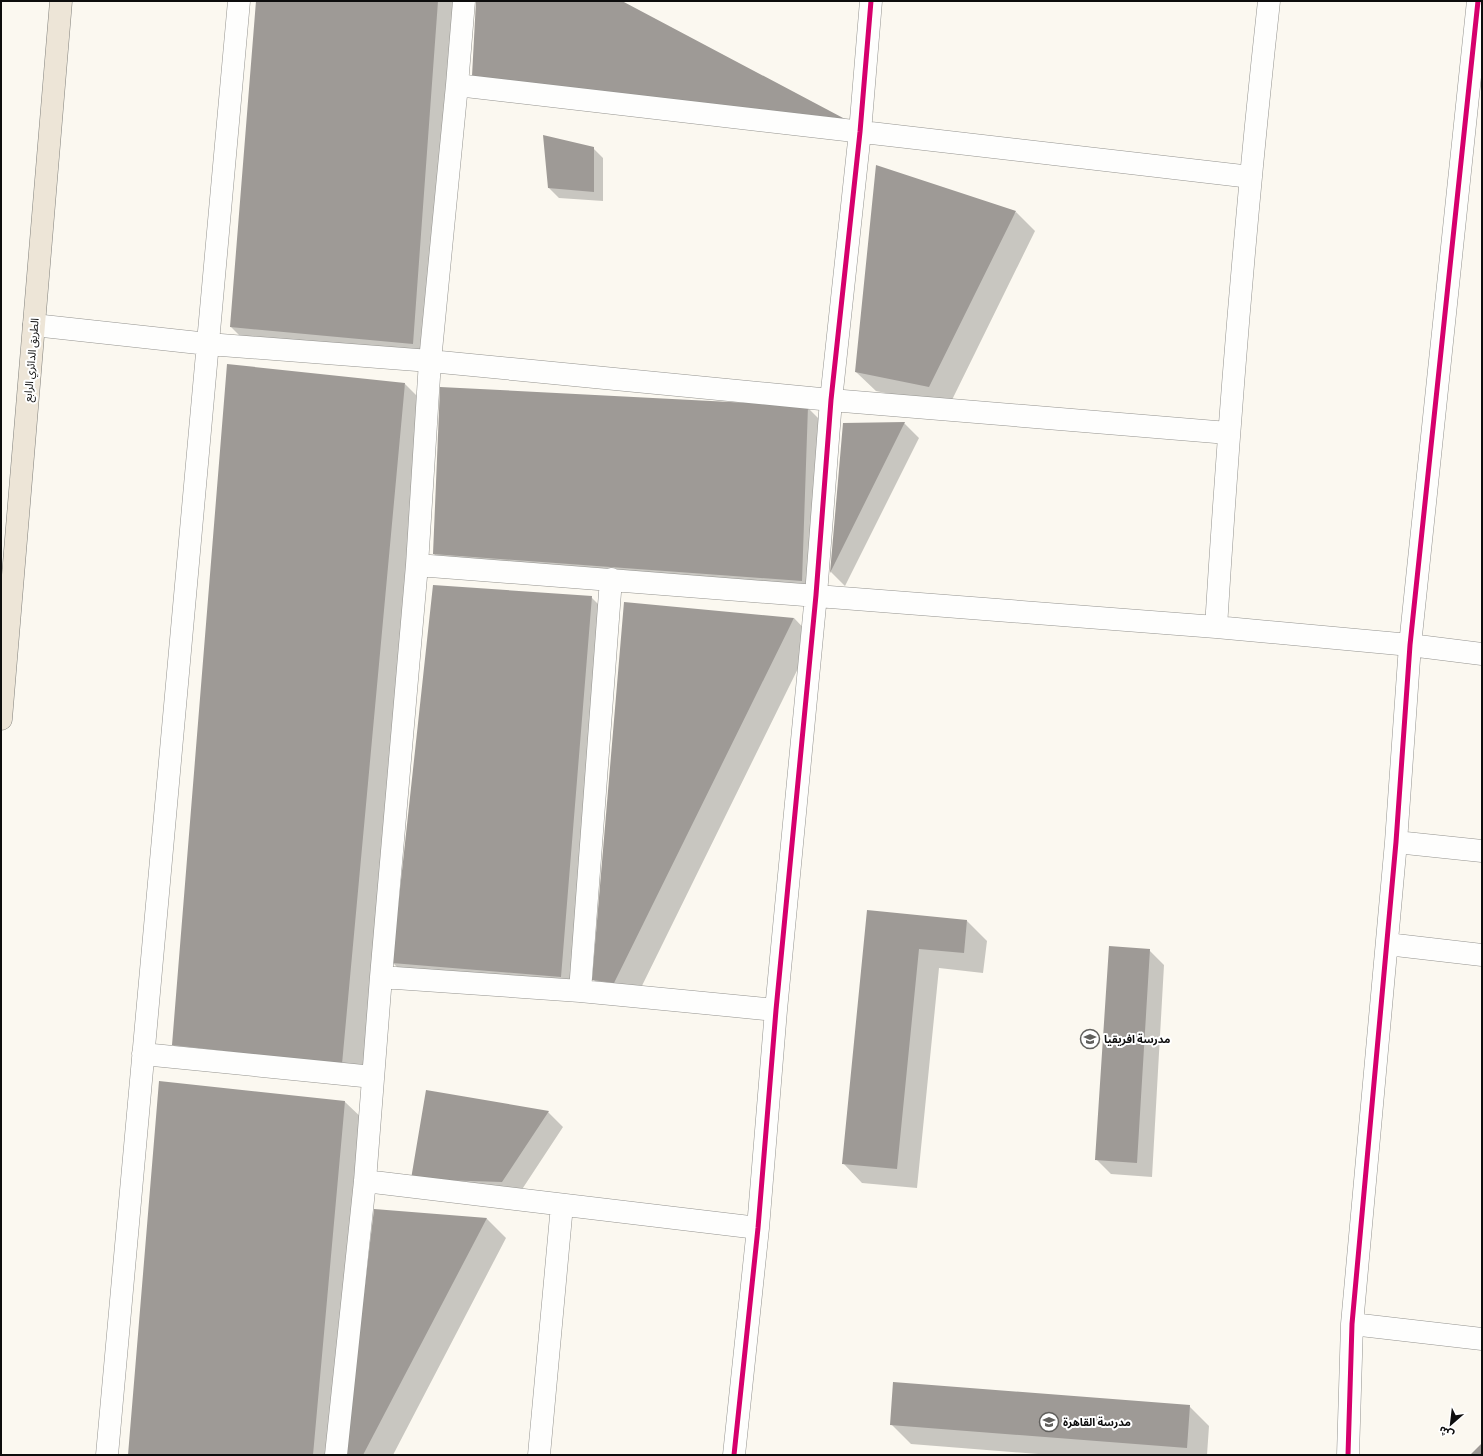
<svg xmlns="http://www.w3.org/2000/svg" width="1483" height="1456" font-family="'Crimson Pro','Noto Sans Arabic',serif">
	<style>
		.shadow { fill: #0003 }
		.building { fill: #9e9a96 }
		.lines { fill: none; stroke-linecap: round; stroke-linejoin: round }
		.street-casing { stroke: #94938f; stroke-width: 23 }
		.primary-casing { stroke: #81807c; stroke-width: 23 }
		.street { stroke: #fefefd; stroke-width: 22 }
		.primary { stroke: #ede5d7; stroke-width: 22 }
		.cycleway-casing { stroke: #fff; stroke-width: 8 }
		.cycleway { stroke: #d6006c; stroke-width: 5 }
		.labels { text-anchor: middle; stroke-width: 4; stroke-linejoin: round; paint-order: stroke }
		.street-label { font-size: 11px; fill: #0d0d0d; stroke: #fff }
		.poi-label { font-size: 11px; font-weight: bold; fill: #0d0d0d; stroke: #fff; text-anchor: start }
	</style>
	<rect width="100%" height="100%" fill="#fbf8f0"/>
	<path class="shadow" d="M257 1H459L432 363 251 347 231 327Z
		M593 148 603 158V201L559 198 549 188Z
		M1016 212 1035 231 949 406 876 391 856 372Z
		M405 384 425 404 362 1083 193 1064 173 1045Z
		M807 407 827 427 821 600 454 574 434 554Z
		M904 423 919 438 845 586 831 572 844 424Z
		M591 597 611 617 580 997 413 983 393 963Z
		M794 618 813 638 634 1002 613 999 593 979Z
		M868 911 967 921 987 941 983 973 939 968 917 1188 862 1183 843 1163Z
		M1149 950 1164 965 1152 1177 1111 1174 1096 1159Z
		M160 1082 345 1102 365 1121 334 1455H129Z
		M427 1091 548 1112 563 1127 517 1197 427 1194Z
		M375 1210 487 1219 506 1238 393 1455H346Z
		M1189 1406 1209 1426 1207 1455H1051L911 1444 891 1424Z"/>
	<path class="building" d="M256 1H438L413 344 230 327Z
		M476 1H622L845 119 472 76Z
		M543 135 594 147V192L548 188Z
		M876 165 1016 211 929 387 855 372Z
		M227 364 405 383 342 1064 172 1045Z
		M440 387 808 406 802 581 433 554Z
		M905 422 830 573 843 423Z
		M433 585 592 596 561 977 392 963Z
		M624 602 794 618 614 983 592 980Z
		M867 910 967 920 964 953 919 949 897 1169 842 1164Z
		M1109 946 1150 949 1137 1163 1095 1160Z
		M159 1081 345 1101 313 1455H128Z
		M426 1090 549 1111 502 1182 411 1179Z
		M374 1209 487 1218 363 1455H345Z
		M893 1382 1190 1405 1187 1448 890 1425Z
		M1482 1443V1455H1470Z"/>
	<g class="lines">
		<g class="street-casing">
			<path id="street" d="M457 85 1251 177
				M34 325 208 344 430 361 831 400 1228 433
				M417 565 1216 627 1410 645 1482 654
				M1216 627C1229 418 1246 209 1269 1
				M1396 842 1482 851
				M1387 944 1482 955
				M381 977 580 991 776 1010
				M580 991 611 579
				M143 1054 373 1077
				M365 1181 758 1228
				M1352 1324 1482 1339
				M107 1455 239 1
				M336 1455 365 1181 381 977 417 565 430 361 457 85 464 1
				M539 1455 562 1205
				M734 1455 758 1228 776 1010 816 595 831 400 860 132 871 1
				M1348 1455 1352 1324 1396 842 1410 645 1478 1"/>
		</g>
		<g class="primary-casing">
			<path id="primary" d="M1 719 61 1"/>
		</g>
		<use href="#street" class="street"/>
		<use href="#primary" class="primary"/>
		<g class="cycleway-casing">
			<path id="cycleway" d="M734 1455 758 1228 776 1010 816 595 831 400 860 132 871 1
				M1348 1455 1352 1324 1396 842 1410 645 1478 1"/>
		</g>
		<use href="#cycleway" class="cycleway"/>
	</g>
	<defs>
		<g id="school-ring" transform="scale(1)"><circle r="9.5" fill="#fff" stroke="#605f5c" stroke-width="1.5"/><path d="M0-5L7-2L0 1L-7-2ZM-4 1L0 2.5L4 1V4Q0 6-4 4Z" fill="#605f5c"/></g>
	</defs>
	<g fill-rule="evenodd">
		<use href="#school-ring" x="1090" y="1039"/>
		<use href="#school-ring" x="1049" y="1422"/>
	</g>
	<g class="labels">
		<g class="street-label">
			<text transform="translate(31 360) rotate(-85)" y="4">الطريق الدائري الرابع</text>
		</g>
		<g class="poi-label">
			<text x="1104" y="1043">مدرسة افريقيا</text>
			<text x="1063" y="1426">مدرسة القاهرة</text>
		</g>
	</g>
	<rect width="1483" height="1456" fill="none" stroke="#0d0d0d" stroke-width="4"/>
	<g transform="translate(1451 1424) rotate(208)" stroke="#ffffff" stroke-width="3" paint-order="stroke">
	<path d="M0-3L7 15L0 10L-7 15Z" fill="#0d0d0d"/>
	<text y="-6" font-size="11" font-weight="bold" text-anchor="middle" fill="#0d0d0d">ش</text>
	</g>
</svg>
